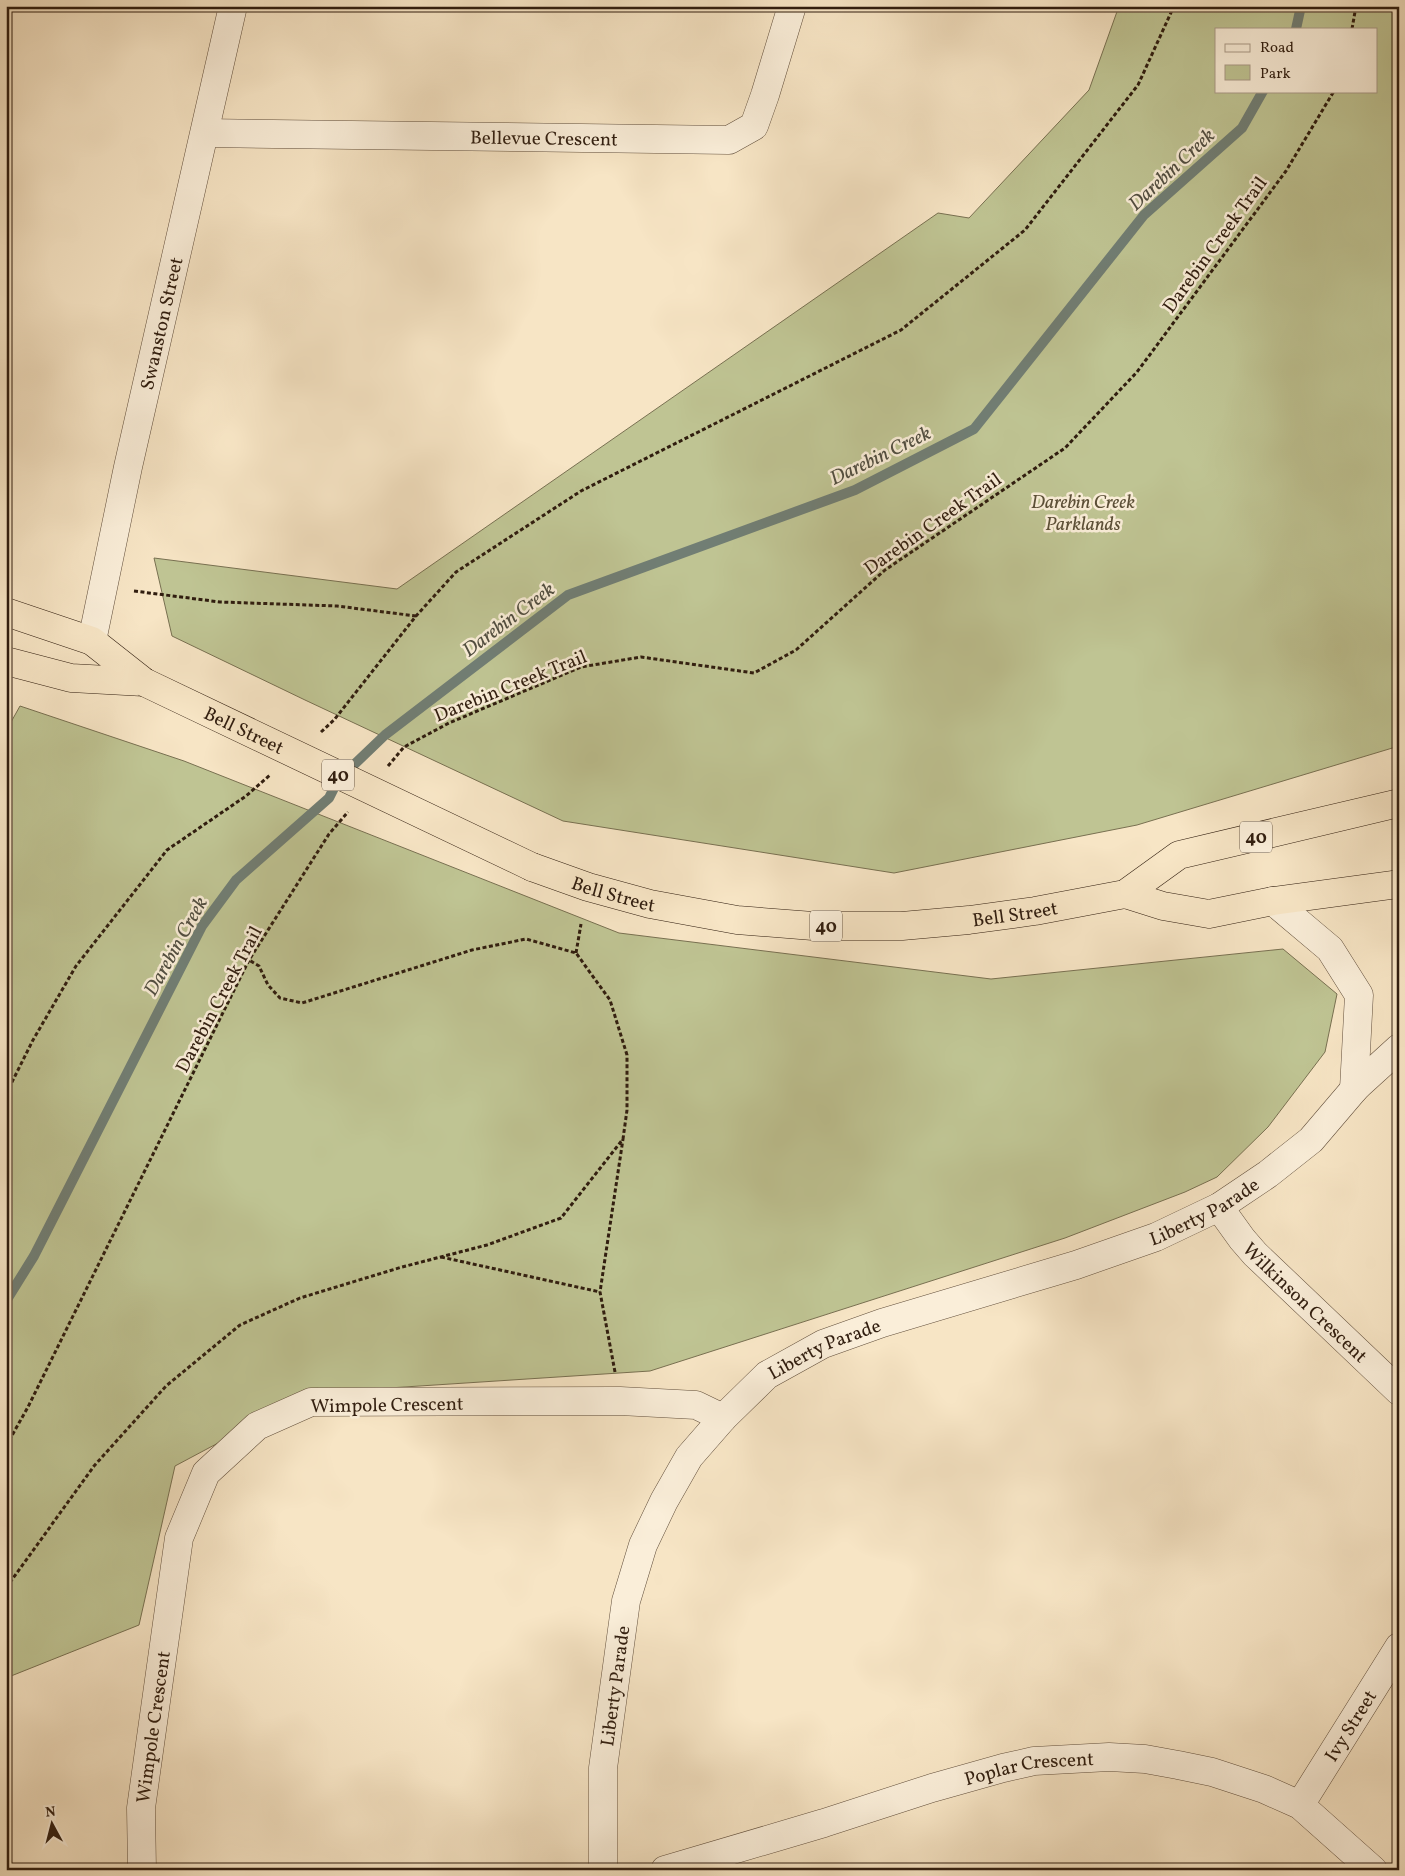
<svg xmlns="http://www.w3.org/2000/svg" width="1405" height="1876" font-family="Vollkorn,serif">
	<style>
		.green { fill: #bfc493; stroke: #787051; fill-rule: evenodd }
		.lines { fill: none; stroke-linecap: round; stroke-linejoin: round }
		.stream { stroke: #717e74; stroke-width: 10 }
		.minor-casing { stroke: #624f3c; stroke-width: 29 }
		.highway-casing { stroke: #301d0f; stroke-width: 29 }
		.path { stroke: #301d0f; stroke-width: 3; stroke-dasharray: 4 2.5; stroke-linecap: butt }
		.minor { stroke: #faeed9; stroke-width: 28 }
		.highway { stroke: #f7e5c5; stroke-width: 28 }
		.highway-bridge-casing { stroke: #301d0f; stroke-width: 29; stroke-linecap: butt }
		.highway-bridge { stroke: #f7e5c5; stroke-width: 28 }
		.labels { text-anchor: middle; stroke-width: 5; stroke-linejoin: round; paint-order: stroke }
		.shield { fill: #faeed9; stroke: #6d5c4c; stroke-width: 1 }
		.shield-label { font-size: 18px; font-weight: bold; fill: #301d0f }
		.street-label { font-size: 19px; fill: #301d0f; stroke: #faeed9 }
		.park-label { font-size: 19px; font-style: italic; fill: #5b4f37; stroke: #faeed9 }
		.water-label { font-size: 20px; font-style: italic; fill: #514e41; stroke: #faeed9 }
	</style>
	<rect width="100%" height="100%" fill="#f7e5c5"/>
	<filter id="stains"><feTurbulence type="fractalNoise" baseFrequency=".004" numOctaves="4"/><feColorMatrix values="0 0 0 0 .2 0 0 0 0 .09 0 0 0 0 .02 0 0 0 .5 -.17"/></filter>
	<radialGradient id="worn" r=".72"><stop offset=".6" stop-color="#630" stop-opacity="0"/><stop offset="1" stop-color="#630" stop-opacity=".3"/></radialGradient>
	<path class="green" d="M1119 6H1399V746L1137 825 894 873 563 821 305 700 172 636 154 558 397 589 938 213 969 218 1089 90ZM1216 29H1376V91H1216Z
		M20 706 184 761 619 933 991 979 1283 949 1337 994 1325 1052 1268 1127 1217 1177 1185 1192 1065 1238 650 1371 312 1393 175 1466 139 1625 6 1678V731Z"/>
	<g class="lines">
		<path class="stream" d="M1296 29 1301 6
			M6 1301 34 1256 202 926 236 880 329 798 338 780 385 735 568 595 855 490 974 429 1144 215 1242 128 1263 91"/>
		<g class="minor-casing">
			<g id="minor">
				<path id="s1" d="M205 133 729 140 754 126 765 95 792 6"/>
				<path id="s2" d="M92 641 128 467 233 6"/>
				<path d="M1273 901 1330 949 1359 995 1354 1089"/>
				<path d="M1354 1089 1399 1048"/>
				<path id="s3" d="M1219 1207 1242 1239 1255 1254 1399 1391"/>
				<path id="s4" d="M1300 1805 1399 1647"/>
				<path id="s5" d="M142 1870 141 1808 179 1538 206 1473 257 1426 311 1402 620 1401 696 1405 723 1418"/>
				<path id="s6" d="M603 1870V1768L626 1601 643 1545 664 1501 689 1457 723 1418 767 1375 823 1344 882 1323 1076 1265 1156 1237 1219 1207 1268 1174 1311 1140 1357 1086"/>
				<path id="s7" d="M665 1870 824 1823 932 1788 1003 1768 1034 1761 1109 1757 1145 1759 1178 1765 1212 1772 1264 1789 1300 1805 1373 1870"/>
			</g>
		</g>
		<g class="highway-casing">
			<g id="highway">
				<path d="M6 612 92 641 144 682"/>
				<path d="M6 661 71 678 144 682"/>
				<path id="s8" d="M532 867 588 887 650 904 737 920 813 926H902L969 920 1035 911 1125 894 1179 855 1399 803"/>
				<path d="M1125 894 1163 906 1209 914 1273 901 1399 884"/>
			</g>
		</g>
		<path class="path" d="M1352 29 1356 6
			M134 591 220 602 337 606 416 616
			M321 732 334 720 416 616 456 572 581 491 901 330 1025 230 1138 85 1174 6
			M388 766 404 747 449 723 581 667 641 657 754 673 796 650 885 570 1065 448 1137 372 1286 171 1334 91
			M576 953 581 924
			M6 1094 33 1040 76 966 167 850 246 796 270 775
			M441 1257 600 1292
			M615 1372 600 1292 623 1139
			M6 1446 28 1407 249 960 329 834 348 812
			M6 1588 94 1466 166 1386 240 1325 300 1298 402 1267 487 1245 561 1218 623 1139 627 1110V1055L610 1000 576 953 526 939 472 950 302 1003 280 998 268 985 259 966 249 960"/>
		<use href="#minor" class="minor"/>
		<use href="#highway" class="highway"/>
		<g class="highway-bridge-casing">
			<g id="highway-bridge">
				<path id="s9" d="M144 682 532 867"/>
			</g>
		</g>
		<use href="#highway-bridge" class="highway-bridge"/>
	</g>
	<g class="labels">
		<g class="shield">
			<rect x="322" y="759.5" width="32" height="31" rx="4"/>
			<rect x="1240" y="821.5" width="32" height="31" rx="4"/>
			<rect x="810" y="910.5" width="32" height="31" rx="4"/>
		</g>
		<g class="shield-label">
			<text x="338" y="781">40</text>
			<text x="1256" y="843">40</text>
			<text x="826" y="932">40</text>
		</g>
		<g class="street-label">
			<text dy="7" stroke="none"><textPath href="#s1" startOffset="339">Bellevue Crescent</textPath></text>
			<text transform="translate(1214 244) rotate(-54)" y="7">Darebin Creek Trail</text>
			<text dy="7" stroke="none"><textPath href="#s2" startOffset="325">Swanston Street</textPath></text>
			<text transform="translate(932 523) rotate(-35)" y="7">Darebin Creek Trail</text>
			<text transform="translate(510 685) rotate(-22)" y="7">Darebin Creek Trail</text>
			<text dy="7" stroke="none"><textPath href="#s9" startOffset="111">Bell Street</textPath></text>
			<text dy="7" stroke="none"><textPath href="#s8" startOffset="86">Bell Street</textPath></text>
			<text dy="7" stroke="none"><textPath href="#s8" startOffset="491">Bell Street</textPath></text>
			<text transform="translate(218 999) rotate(-62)" y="7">Darebin Creek Trail</text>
			<text dy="7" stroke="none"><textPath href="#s6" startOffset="1010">Liberty Parade</textPath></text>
			<text dy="7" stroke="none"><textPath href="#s3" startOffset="129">Wilkinson Crescent</textPath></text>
			<text dy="7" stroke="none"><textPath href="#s6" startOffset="605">Liberty Parade</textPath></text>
			<text transform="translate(387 1404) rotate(-1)" y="7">Wimpole Crescent</text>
			<text dy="7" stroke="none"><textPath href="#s6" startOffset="185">Liberty Parade</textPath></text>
			<text dy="7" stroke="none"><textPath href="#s4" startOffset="94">Ivy Street</textPath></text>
			<text dy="7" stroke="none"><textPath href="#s5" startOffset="144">Wimpole Crescent</textPath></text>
			<text dy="7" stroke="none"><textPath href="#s7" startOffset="379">Poplar Crescent</textPath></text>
		</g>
		<g class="park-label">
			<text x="1083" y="508">Darebin Creek<tspan x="1083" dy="22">Parklands</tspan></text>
		</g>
		<g class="water-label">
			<text transform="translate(1171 169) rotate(-43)" y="7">Darebin Creek</text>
			<text transform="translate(880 455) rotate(-26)" y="7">Darebin Creek</text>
			<text transform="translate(508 619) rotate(-37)" y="7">Darebin Creek</text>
			<text transform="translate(175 946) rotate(-61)" y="7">Darebin Creek</text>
		</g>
	</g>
	<rect width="1405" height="1876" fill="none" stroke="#f7e5c5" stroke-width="25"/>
	<rect x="8" y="8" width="1390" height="1861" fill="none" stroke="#301d0f" stroke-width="2.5"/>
	<rect x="12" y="12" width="1380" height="1851" fill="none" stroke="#301d0f"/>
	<rect x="1215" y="28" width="162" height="65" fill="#faeed9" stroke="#a99a88"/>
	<rect x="1225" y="44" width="25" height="8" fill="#faeed9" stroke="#a99a88"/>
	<text x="1260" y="52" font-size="15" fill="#301d0f">Road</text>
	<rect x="1225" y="65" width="25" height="15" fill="#bfc493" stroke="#a99a88"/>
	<text x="1260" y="78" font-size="15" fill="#301d0f">Park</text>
	<g transform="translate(52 1824) rotate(353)" stroke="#faeed9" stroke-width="4" paint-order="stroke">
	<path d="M0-4L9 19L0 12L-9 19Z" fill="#301d0f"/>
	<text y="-8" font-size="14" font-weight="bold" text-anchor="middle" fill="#301d0f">N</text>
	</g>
	<rect width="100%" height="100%" filter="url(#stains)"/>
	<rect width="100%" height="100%" fill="url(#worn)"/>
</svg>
